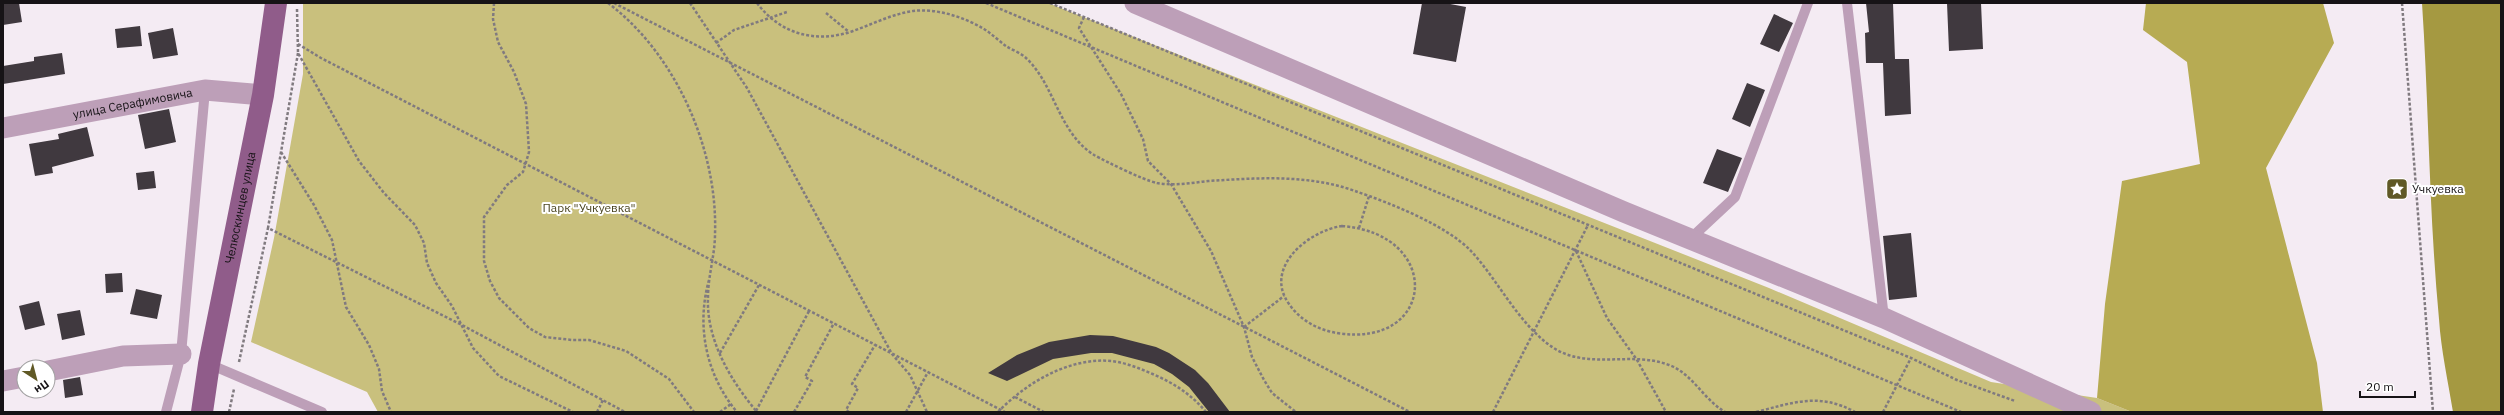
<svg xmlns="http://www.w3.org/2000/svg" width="2504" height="415" font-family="'IBM Plex Sans',sans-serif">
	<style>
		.green { fill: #c9c07d }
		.forest { fill: #b7ab53 }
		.water { fill: #a59941 }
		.building { fill: #40393f }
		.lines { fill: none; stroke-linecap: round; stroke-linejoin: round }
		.path { stroke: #807a7f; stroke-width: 2.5; stroke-dasharray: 3 2; stroke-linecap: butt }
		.lane { stroke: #bd9fb8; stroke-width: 10 }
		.street { stroke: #bd9fb8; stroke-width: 21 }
		.primary { stroke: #905c8a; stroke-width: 22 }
		.labels { text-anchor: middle; stroke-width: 4; stroke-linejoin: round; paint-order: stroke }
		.street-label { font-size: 12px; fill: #161316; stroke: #fff }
		.poi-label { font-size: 12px; fill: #161316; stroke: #fff; text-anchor: start }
		.park-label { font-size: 12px; fill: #4a4520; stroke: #fff }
	</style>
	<rect width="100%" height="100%" fill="#f4ebf3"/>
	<path class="green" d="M303 3H1048L1769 288 1991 382 2097 398 2132 412H378L367 392 251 342 274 238 303 74Z"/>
	<path class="forest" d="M2146 3H2323L2334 43 2266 168 2317 363 2323 412H2132L2097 398 2105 304 2122 181 2200 164 2187 62 2143 30Z"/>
	<path class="water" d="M2422 3H2501V412H2453C2448 381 2441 350 2439 319 2429 214 2429 108 2422 3Z"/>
	<path class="building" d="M3 3H19L22 22 3 25Z
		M1422 3H1445L1466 7 1456 62 1413 54Z
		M1866 3H1893L1895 59H1909L1911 114 1885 116 1883 63H1866L1865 33 1869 32Z
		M1947 3H1981L1983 49 1949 51Z
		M1774 14 1793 23 1779 52 1760 44Z
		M140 26 142 46 117 48 115 29Z
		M173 28 178 55 153 59 148 33Z
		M62 53 65 74 3 84V66L34 61V57Z
		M1747 83 1765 90 1750 127 1732 119Z
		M169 109 176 142 145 149 138 115Z
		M87 127 94 156 52 167 53 173 35 176 29 144 59 139 58 134Z
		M1717 149 1742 158 1728 192 1703 183Z
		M154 171 156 188 138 190 136 173Z
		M1911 233 1917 297 1889 300 1883 236Z
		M122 273 123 292 106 293 105 274Z
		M136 289 162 295 157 319 130 314Z
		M39 301 45 325 25 330 19 306Z
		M80 310 85 335 62 340 57 314Z
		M1090 335 1113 336 1156 347 1169 353 1195 370 1208 383 1230 412H1209L1189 387 1172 374 1154 364 1112 353H1091L1053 359 1007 381 988 373 1017 355 1049 342Z
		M80 377 83 395 65 398 63 380Z"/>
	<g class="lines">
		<path class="path" d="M494 3 493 19 498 42 514 72 526 104 529 152 523 172 507 185 484 217V261L490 281 499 298 529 328 545 337 572 340H589L626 351 669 379 694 412
			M608 3C676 54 718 150 715 234 715 255 708 276 708 297 706 340 731 381 757 412
			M614 3 1410 412
			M690 3 747 88 892 354 910 375 927 412
			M757 3C780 34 816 44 853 31 873 24 892 14 913 11 936 8 964 17 984 29 992 34 999 41 1006 46 1012 50 1021 53 1026 58 1055 85 1058 132 1094 155 1107 162 1143 180 1157 183 1174 186 1191 183 1208 181 1257 178 1308 174 1355 191 1390 203 1446 225 1471 251 1499 281 1521 329 1557 350 1591 369 1633 351 1669 365 1693 374 1703 399 1725 412
			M986 3 1961 412
			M1050 3 1911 358 1957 380 2015 401
			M2402 3 2433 412
			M297 9 298 53 359 161 384 193 415 225 424 243 427 263 436 283 452 306 473 348 499 376 573 412
			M826 13 849 32
			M1084 17 1079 28 1121 94 1143 139 1148 161 1171 184 1211 251 1244 327 1252 357 1264 380 1272 393 1296 412
			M716 43 734 30 787 12
			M298 44 321 58 1005 412
			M298 53 268 228 460 324 625 412
			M281 152 314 205 332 240 346 307 369 345 379 369 382 391 391 412
			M1342 226C1444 234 1436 349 1337 333 1318 330 1300 320 1289 304 1263 268 1308 231 1342 226Z
			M1359 228 1369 196
			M1576 251 1607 318 1637 360 1666 412
			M709 280C696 326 706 375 737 412
			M1244 327 1284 296
			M720 353 759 285
			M239 362 268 228
			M1015 397 1044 412
			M756 411 809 311
			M229 412 234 389
			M597 412 603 400
			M720 412 731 404
			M794 412 812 381 805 377 834 323
			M849 412 846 410 858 388 852 384 875 345
			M906 412 928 372
			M998 412C1026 383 1069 357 1112 361 1127 363 1141 369 1155 375 1175 384 1192 395 1206 412
			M1493 412 1588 225
			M1756 412C1792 403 1819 392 1855 412
			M1883 412 1911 358"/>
		<path class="lane" d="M1847 3 1884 318
			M1690 239 1735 197 1808 3
			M209 364 322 412
			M166 412 181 354 205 90"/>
		<g class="street">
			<path d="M1135 3 1624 212 1884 318 2091 412"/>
			<path id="s1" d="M3 128 205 90 263 95"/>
			<path d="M48 371 123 356 181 354"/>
			<path d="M3 381 24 377"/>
		</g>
		<path class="primary" id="s2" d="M202 412 209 364 263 95 276 3"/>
	</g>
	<defs>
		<g id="sight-square" transform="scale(1.15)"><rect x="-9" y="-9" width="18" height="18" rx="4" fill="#605926" stroke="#fff"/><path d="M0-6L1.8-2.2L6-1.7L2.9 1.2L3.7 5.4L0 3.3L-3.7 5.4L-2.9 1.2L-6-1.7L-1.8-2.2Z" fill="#fff"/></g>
	</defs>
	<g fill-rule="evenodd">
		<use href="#sight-square" x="2397" y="189"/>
	</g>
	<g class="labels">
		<g class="street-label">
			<text dy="4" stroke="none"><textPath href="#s1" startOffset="132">улица Серафимовича</textPath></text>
			<text dy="4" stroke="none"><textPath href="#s2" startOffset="208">Челюскинцев улица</textPath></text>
		</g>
		<g class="poi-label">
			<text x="2412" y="193">Учкуевка</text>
		</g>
		<g class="park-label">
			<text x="589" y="212">Парк "Учкуевка"</text>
		</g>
	</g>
	<rect width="2504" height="415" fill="none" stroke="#161316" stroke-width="8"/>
	<g transform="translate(36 379) rotate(144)"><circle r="19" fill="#ffffff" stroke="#a2a1a2"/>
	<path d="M0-3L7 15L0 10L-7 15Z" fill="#605926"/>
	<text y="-6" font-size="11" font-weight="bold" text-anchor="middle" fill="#161316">Пн</text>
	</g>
	<path d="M2360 391v6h55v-6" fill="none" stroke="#161316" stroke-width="2"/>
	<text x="2366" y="391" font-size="12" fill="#161316" stroke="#ffffff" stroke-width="3" paint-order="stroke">20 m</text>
</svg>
